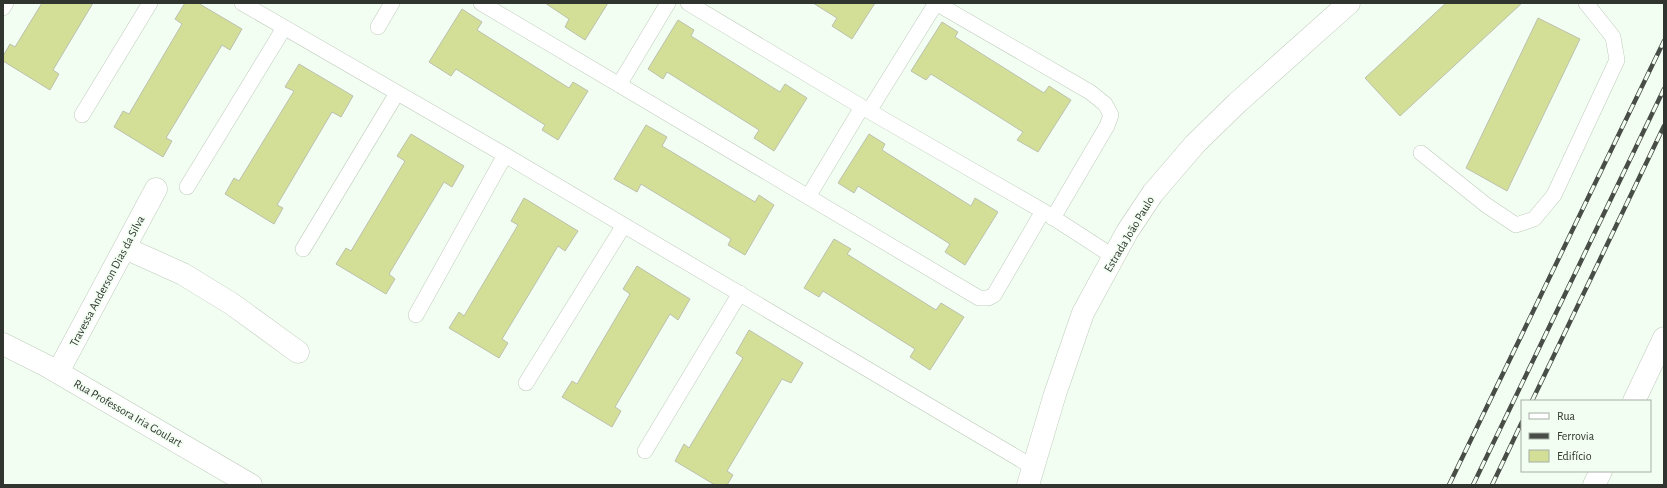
<svg xmlns="http://www.w3.org/2000/svg" width="1667" height="488" font-family="'Alegreya Sans',sans-serif">
	<style>
		.building { fill: #d3df97; stroke: #bcc0ae }
		.lines { fill: none; stroke-linecap: round; stroke-linejoin: round }
		.service-casing { stroke: #becbbc; stroke-width: 16 }
		.minor-casing { stroke: #becbbc; stroke-width: 23 }
		.primary-casing { stroke: #becbbc; stroke-width: 23 }
		.service { stroke: #fff; stroke-width: 15 }
		.minor { stroke: #fff; stroke-width: 22 }
		.primary { stroke: #fff; stroke-width: 22 }
		.rail-casing { stroke: #484e47; stroke-width: 4.5 }
		.rail { stroke: #f3fef2; stroke-width: 3; stroke-dasharray: 9; stroke-linecap: butt }
		.labels { text-anchor: middle; stroke-width: 3.5; stroke-linejoin: round; paint-order: stroke }
		.street-label { font-size: 12px; fill: #30352f; stroke: #f3fef2 }
	</style>
	<rect width="100%" height="100%" fill="#f3fef2"/>
	<path class="building" d="M42 3H93L53 70 59 74 50 90 3 61V56L10 44 15 47Z
		M185 3H198L242 29 230 50 222 45 166 138 172 141 163 157 114 127 123 111 129 114 182 24 175 19Z
		M545 3H608L585 40 565 27 569 19Z
		M813 3H875L852 39 832 26 837 18Z
		M1446 3H1522L1400 116 1365 78Z
		M462 9 482 22 477 30 569 88 573 82 588 91 558 140 542 130 545 125 456 69 451 76 429 62Z
		M1538 18 1580 39 1507 191 1466 168Z
		M678 20 694 30 691 36 780 92 785 84 807 98 774 151 754 138 759 130 667 72 663 79 648 69Z
		M942 22 958 32 955 37 1044 93 1049 86 1071 100 1038 152 1017 140 1023 132 931 74 926 80 911 71Z
		M299 64 353 96 341 117 332 112 277 205 283 208 274 224 225 194 234 178 239 181 294 91 285 87Z
		M646 125 667 137 662 146 755 202 759 195 774 205 745 255 728 245 731 239 641 184 637 192 614 179Z
		M411 134 464 166 452 187 444 182 389 274 395 279 386 294 336 264 346 248 351 251 405 161 397 156Z
		M869 134 885 144 882 150 971 206 975 198 998 212 965 265 945 252 950 244 858 186 854 193 838 183Z
		M524 198 578 231 565 251 558 246 502 339 508 343 499 358 449 328 459 312 464 316 518 225 511 221Z
		M834 239 851 249 847 254 936 310 941 303 964 317 930 370 910 357 915 349 823 291 819 297 804 288Z
		M637 266 690 299 678 320 670 314 615 407 621 411 612 427 562 397 572 381 577 384 630 294 623 289Z
		M749 330 803 363 791 383 782 379 727 471 733 475 727 485H715L675 461 684 444 689 448 743 358 736 353Z"/>
	<g class="lines">
		<g class="service-casing">
			<path id="service" d="M242 3 505 155 1033 467
				M481 3 979 298H988L994 295 1043 211
				M688 3 862 107 1043 211 1114 257
				M936 3 1090 92 1105 104 1111 115 1107 126 1053 218
				M3 8 6 3
				M378 27 392 3
				M619 85 668 3
				M869 111 936 3
				M82 115 150 3
				M1421 153 1486 205 1516 225 1534 219 1554 195 1617 60 1613 37 1586 3
				M187 187 284 28
				M808 197 862 107
				M303 249 397 93
				M416 315 505 155
				M526 383 624 225
				M645 451 740 293"/>
		</g>
		<g class="minor-casing">
			<path id="minor" d="M125 248 183 274 232 304 298 352
				M3 344 47 366 251 485
				M58 372 156 189
				M1634 401 1664 338
				M1594 485 1601 471"/>
		</g>
		<g class="primary-casing">
			<path id="primary" d="M1028 485 1055 394 1083 313 1127 232 1153 193 1195 144 1237 103 1349 3"/>
		</g>
		<use href="#service" class="service"/>
		<use href="#minor" class="minor"/>
		<use href="#primary" class="primary"/>
		<g class="rail-casing">
			<path id="rail" d="M1532 401 1664 126
				M1449 485 1664 41
				M1473 485 1664 89
				M1492 485 1522 422"/>
		</g>
		<use href="#rail" class="rail"/>
	</g>
	<g class="labels">
		<g class="street-label">
			<text transform="translate(1129 234) rotate(-59)" y="4">Estrada João Paulo</text>
			<text transform="translate(107 281) rotate(-62)" y="4">Travessa Anderson Dias da Silva</text>
			<text transform="translate(128 413) rotate(30)" y="4">Rua Professora Iria Goulart</text>
		</g>
	</g>
	<rect width="1667" height="488" fill="none" stroke="#30352f" stroke-width="8"/>
	<rect x="1521" y="400" width="130" height="72" fill="#f3fef2" stroke="#a5aea4"/>
	<rect x="1529" y="413" width="20" height="6" fill="#ffffff" stroke="#a5aea4"/>
	<text x="1557" y="420" font-size="12" fill="#30352f">Rua</text>
	<rect x="1529" y="433" width="20" height="6" fill="#484e47" stroke="#a5aea4"/>
	<text x="1557" y="440" font-size="12" fill="#30352f">Ferrovia</text>
	<rect x="1529" y="450" width="20" height="12" fill="#d3df97" stroke="#a5aea4"/>
	<text x="1557" y="460" font-size="12" fill="#30352f">Edifício</text>
</svg>
